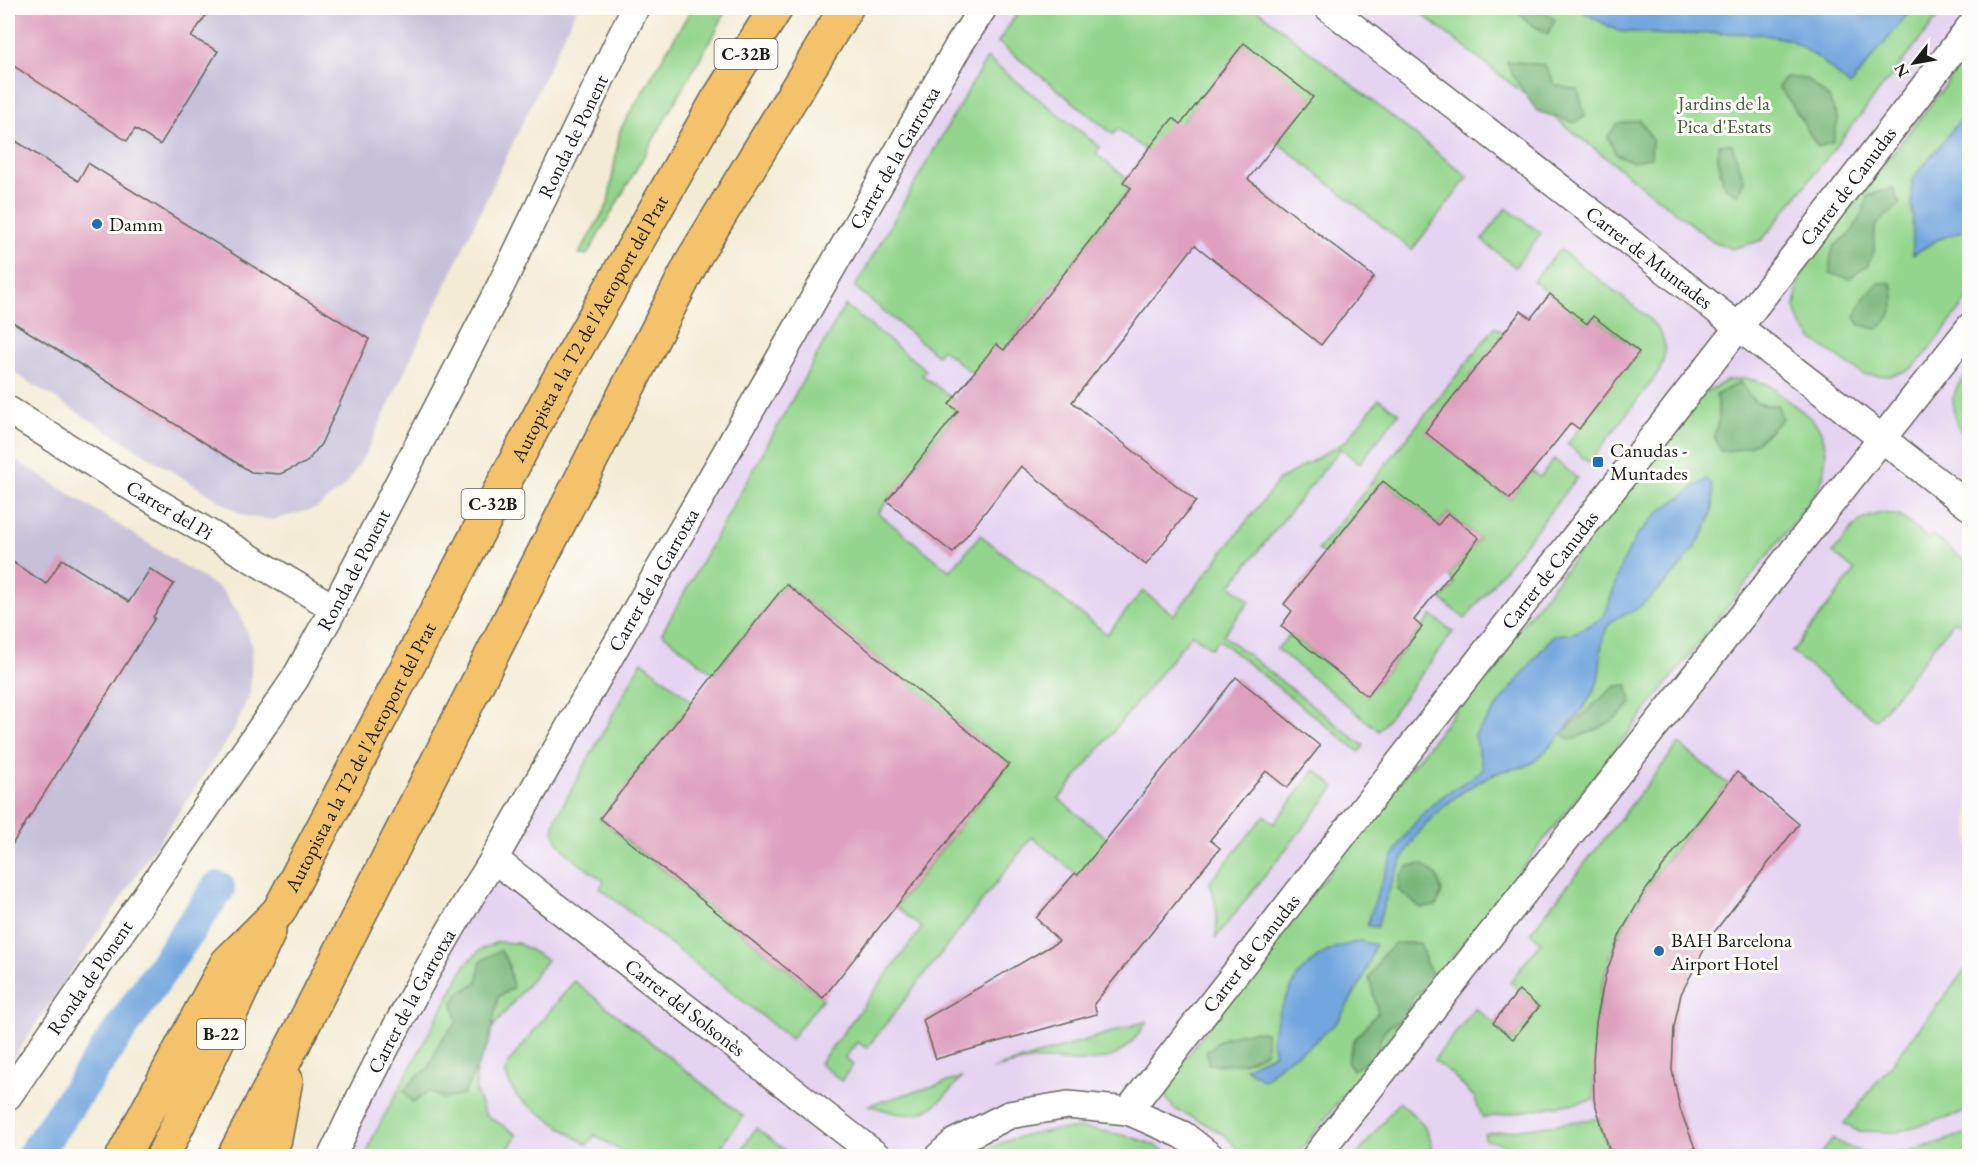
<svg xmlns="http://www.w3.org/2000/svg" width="1977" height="1164" font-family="'EB Garamond',serif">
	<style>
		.built { fill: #e4d3f1 }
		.industrial { fill: #c6c0d9 }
		.green { fill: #93d58c; stroke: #587854; stroke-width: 1.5 }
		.forest { fill: #76b678; stroke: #49694a; stroke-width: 1.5 }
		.water { fill: #72a6de; stroke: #47617d; stroke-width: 1.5 }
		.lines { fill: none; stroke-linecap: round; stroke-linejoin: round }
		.canal { stroke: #72a6de; stroke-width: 34 }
		.building { fill: #dea0be }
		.minor-casing { stroke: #67655d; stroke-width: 30 }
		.trunk-casing { stroke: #67655d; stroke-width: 36 }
		.motorway-casing { stroke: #67655d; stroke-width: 36 }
		.minor { stroke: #fff; stroke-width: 27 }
		.trunk { stroke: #f3c26a; stroke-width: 33 }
		.motorway { stroke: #f3c26a; stroke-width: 33 }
		.poi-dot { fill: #1f6fb2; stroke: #fdfcf7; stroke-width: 2 }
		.labels { text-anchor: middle; stroke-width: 6; stroke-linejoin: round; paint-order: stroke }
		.shield { fill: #fdfcf7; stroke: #605f5e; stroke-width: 1.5 }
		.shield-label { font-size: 18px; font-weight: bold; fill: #1c1c1c }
		.park-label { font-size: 20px; fill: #465d43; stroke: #fdfcf7 }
		.street-label { font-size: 20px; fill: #1c1c1c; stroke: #fdfcf7 }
		.poi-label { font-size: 20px; fill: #1c1c1c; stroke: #fdfcf7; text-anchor: start }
	</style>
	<rect width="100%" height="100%" fill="#fdfcf7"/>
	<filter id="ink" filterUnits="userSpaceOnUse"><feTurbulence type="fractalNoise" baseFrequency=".0167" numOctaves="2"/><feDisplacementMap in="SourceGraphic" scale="12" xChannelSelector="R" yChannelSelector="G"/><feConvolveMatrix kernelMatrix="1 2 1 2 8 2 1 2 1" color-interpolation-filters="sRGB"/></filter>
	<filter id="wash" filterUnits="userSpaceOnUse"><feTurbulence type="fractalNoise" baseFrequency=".008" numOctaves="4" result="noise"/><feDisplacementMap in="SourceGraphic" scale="24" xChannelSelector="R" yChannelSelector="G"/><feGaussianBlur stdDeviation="1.35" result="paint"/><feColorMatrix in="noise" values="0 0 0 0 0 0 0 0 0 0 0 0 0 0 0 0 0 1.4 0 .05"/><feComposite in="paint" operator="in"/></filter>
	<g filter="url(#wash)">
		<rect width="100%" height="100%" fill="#f3ecd5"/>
		<path class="built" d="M983 8H1969V1156H332Z"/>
		<path class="industrial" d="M8 8H577L366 453 346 485 317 508 273 520 244 516 8 369Z
			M8 455 222 590 241 617 252 645 250 693 233 732 8 1066Z"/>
		<path class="green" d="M692 8H727L717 29 587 255 579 254 608 204 620 130Z
			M1021 8H1255L1468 177 1412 250 1277 142 1312 97 1244 44 1181 124 1147 151 1118 129 1113 134 998 42Z
			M1414 8H1945L1762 240 1732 249 1713 241Z
			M1969 55V298L1925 355 1911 369 1890 376 1864 375 1813 340 1800 323 1795 307 1799 274Z
			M987 58 1100 147 1096 154 1126 178 1123 182 1131 188 1004 350 973 374 942 349 937 355 855 287Z
			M1506 208 1541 233 1515 267 1482 240Z
			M1560 249 1644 314C1665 333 1670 346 1659 372L1589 463 1567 444 1639 352 1593 316 1587 324 1533 281Z
			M845 305 926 370 922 375 953 399 958 411 878 513 950 571 980 535 1107 634 1143 591 1174 615 1279 480 1345 442 1379 399 1399 413 1359 464 1341 448 1231 585 1250 601 1223 635 1364 746 1359 752 1219 640 1211 648 1192 634 1059 799 1171 891 1141 928 1032 837 867 1048 857 1042 845 1058 853 1065 841 1081 820 1063 922 928 896 907 1009 764 786 584 714 674 662 633Z
			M1495 327 1504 333 1426 432 1510 499 1532 471 1540 478 1554 459 1577 478 1465 619 1442 600 1455 584 1449 576 1479 538 1448 513 1438 525 1383 481 1324 554 1318 550Z
			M1969 372V442C1956 428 1948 406 1957 387 1960 382 1966 376 1969 372Z
			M1745 378 1767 384 1812 419 1822 432 1826 452 1823 478 1812 499 1296 1156H1243L1226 1136 1199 1120 1174 1109 1166 1098 1164 1085 1702 394 1726 381Z
			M1883 513 1900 516 1929 539 1933 535 1969 564 1970 631 1955 620 1876 720 1792 652 1855 571 1833 553C1849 533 1856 517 1883 513Z
			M1432 615 1453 632 1379 731 1277 649 1290 634 1367 696Z
			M642 661 693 702 600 819 823 998 791 1039 600 888 604 881C589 870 556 851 554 830 553 826 556 820 557 816Z
			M1679 744 1728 784C1690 831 1647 878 1620 933 1595 984 1593 1044 1594 1100L1483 1118 1474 1097 1453 1075 1434 1060 1475 1008 1513 1039 1539 1007 1510 982 1541 942 1530 933Z
			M1315 770 1335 787 1215 939C1219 919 1216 902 1210 882L1265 815 1274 824Z
			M497 942 518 943 547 960 487 1035 476 1059V1092L485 1114 517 1135 503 1156H366L374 1135 466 964 480 950Z
			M1969 965V1111L1896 1132 1858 1131 1844 1124Z
			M574 981 743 1116 714 1156H643L642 1154 629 1156 595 1135 587 1145 518 1098 510 1085 505 1072 510 1061Z
			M1147 1021C1125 1058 1107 1063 1066 1061 1057 1060 1047 1059 1038 1060 1023 1061 1008 1066 993 1069Z
			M961 1078C945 1097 929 1118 902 1114 891 1113 880 1108 869 1105Z
			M1399 1102C1419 1120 1427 1123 1433 1150L1429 1156H1356Z
			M1599 1118 1608 1148 1601 1156H1553L1485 1140V1134Z
			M756 1128 792 1156H737Z
			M1081 1128C1113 1133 1147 1137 1173 1156H977C1012 1134 1040 1131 1081 1128Z
			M1969 1133V1156H1820L1833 1139C1846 1146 1858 1153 1873 1155 1898 1158 1944 1140 1969 1133Z"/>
		<path class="forest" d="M1516 8H1541L1555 20 1548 34 1527 22Z
			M1507 61 1545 65 1555 85 1578 90 1585 117 1575 123 1537 111 1513 76Z
			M1786 77 1807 79 1829 98 1838 120 1833 142 1818 147 1791 103 1778 87Z
			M1640 120 1652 139 1651 157 1633 162 1616 154 1608 137 1617 124Z
			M1718 144H1732L1744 180 1738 195 1724 186 1718 160Z
			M1893 188 1900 204 1875 226 1874 251 1867 266 1850 278 1830 274V261L1833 247 1851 233 1862 214 1867 196Z
			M1879 283H1892C1896 305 1896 316 1877 329L1860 325 1855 317C1860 302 1866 293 1879 283Z
			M1740 382C1753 401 1754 407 1778 405L1782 419C1760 442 1753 450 1721 451L1714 436 1719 418 1716 395Z
			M1628 685 1631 704C1614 723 1593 732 1569 740L1562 733 1615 686Z
			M1422 864 1437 876 1442 892 1436 906 1421 908 1398 890 1400 876 1409 866Z
			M1395 943H1420L1427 965 1436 979 1414 995 1404 1019C1382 1027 1381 1035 1376 1056L1353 1070 1347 1062 1354 1040 1378 1012 1369 978 1382 956Z
			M500 950 508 962 513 988 498 997 489 1043 463 1095 444 1099 429 1091 413 1103 404 1091 415 1078 428 1069 441 1040 457 1022 453 1002 461 992 477 983 481 961Z
			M1253 1031 1266 1032V1052C1244 1065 1233 1066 1208 1064L1207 1052C1220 1037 1234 1034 1253 1031Z"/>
		<path class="water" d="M1578 8H1908L1911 10 1850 86 1820 59 1791 40 1760 34 1718 33 1667 35 1618 31 1590 16Z
			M1969 109V228L1937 240 1913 255 1912 180Z
			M1707 479 1712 485C1713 492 1714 501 1713 508 1705 545 1666 585 1638 608 1630 615 1616 615 1610 623 1599 636 1602 659 1599 676 1597 688 1588 702 1580 712 1568 726 1541 760 1526 766 1519 769 1510 769 1503 771 1496 773 1488 776 1482 780 1418 816 1397 858 1377 927L1367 926C1382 878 1394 839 1433 804 1447 791 1467 782 1483 770L1475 735 1553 635 1574 633 1601 619 1608 607 1620 568 1637 535 1663 509Z
			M1360 941 1375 945 1363 979 1338 1021 1309 1047 1283 1062 1264 1080 1245 1068 1275 1053 1271 1039 1280 1010 1298 975 1315 959 1332 949Z"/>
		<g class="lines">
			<path class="canal" d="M33 1156 218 888"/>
		</g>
		<g id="blocks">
			<path class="building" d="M8 8H211L191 37 218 51 160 145 135 129 127 141 8 62Z
				M1244 43 1313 97 1248 179 1374 277 1321 345 1195 245 1072 402 1196 501 1146 565 1021 466 953 553 887 501 958 411 949 404 996 344 1004 350 1131 188 1123 182 1135 166 1173 118 1181 124Z
				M8 136 78 181 88 163 369 339 321 444 307 462 280 474 251 472 8 319Z
				M1550 294 1587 324 1593 316 1639 352 1579 429 1571 423 1510 499 1425 432 1521 311 1531 318Z
				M1383 481 1438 525 1448 513 1479 538 1414 620 1422 627 1367 696 1281 626 1292 611 1284 604Z
				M8 559 46 584 62 559 129 602 150 569 174 584 153 617 155 618 8 851Z
				M786 584 1009 764 823 998 600 818Z
				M1236 677 1320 746 1287 788 1266 771 1210 840 1220 848 1094 1004 1097 1014 936 1059 923 1020 1059 941 1036 918 1075 873 1078 875Z
				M1737 772 1799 824 1712 935 1681 994 1674 1027 1672 1070 1680 1109 1698 1156H1611L1594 1100 1593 1060 1596 1022 1605 977 1620 934 1643 894 1676 849Z
				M1519 990 1539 1007 1513 1039 1493 1023Z"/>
		</g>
	</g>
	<g filter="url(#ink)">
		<use href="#blocks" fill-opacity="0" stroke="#67655d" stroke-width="1.5"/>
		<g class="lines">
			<g class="minor-casing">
				<g id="minor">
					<path id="s1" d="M1329 8C1542 175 1757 340 1970 507"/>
					<path id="s2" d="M8 410 130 486 334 608"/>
					<path id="s3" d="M494 859 877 1156"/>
					<path id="s4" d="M8 1096 295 679 334 608 501 285 635 8"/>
					<path id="s5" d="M1128 1111 1805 242 1970 27"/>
					<path id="s6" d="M332 1156C380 1054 433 954 494 859L959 45 983 8"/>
					<path d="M939 1156 955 1142 1009 1115 1068 1105 1128 1111 1183 1135 1210 1156"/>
					<path d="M1316 1156 1970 327"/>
				</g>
			</g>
			<g class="trunk-casing">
				<g id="trunk">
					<path id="s7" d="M279 911 554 388 717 101 776 8"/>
					<path d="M294 1043 695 256 846 8"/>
				</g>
			</g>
			<g class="motorway-casing">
				<path id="motorway" d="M123 1156 227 963 279 911
					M163 1156 269 932
					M234 1156 294 1043
					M268 1156 275 1139 286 1080"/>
			</g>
			<use href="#minor" class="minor"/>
			<use href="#trunk" class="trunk"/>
			<use href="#motorway" class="motorway"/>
		</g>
	</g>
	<g class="poi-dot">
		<circle cx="97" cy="224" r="6"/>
		<rect x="1592" y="456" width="12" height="12" rx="3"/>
		<circle cx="1659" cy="951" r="6"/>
	</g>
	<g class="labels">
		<g class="shield">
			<rect x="714.5" y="39" width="63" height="30" rx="4.5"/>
			<rect x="461.5" y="489" width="63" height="30" rx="4.5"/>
			<rect x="197" y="1019" width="48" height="30" rx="4.5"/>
		</g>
		<g class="shield-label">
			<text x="746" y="60">C-32B</text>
			<text x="493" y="510">C-32B</text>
			<text x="221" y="1040">B-22</text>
		</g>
		<g class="park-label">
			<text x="1724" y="110">Jardins de la<tspan x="1724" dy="23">Pica d'Estats</tspan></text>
		</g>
		<g class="street-label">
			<text dy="7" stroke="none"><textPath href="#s4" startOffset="1116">Ronda de Ponent</textPath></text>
			<text dy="7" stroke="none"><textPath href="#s6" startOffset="1146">Carrer de la Garrotxa</textPath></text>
			<text dy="7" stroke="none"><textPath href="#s5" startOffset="1172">Carrer de Canudas</textPath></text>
			<text dy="7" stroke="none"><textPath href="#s1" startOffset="406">Carrer de Muntades</textPath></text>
			<text dy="7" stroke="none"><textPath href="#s7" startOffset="660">Autopista a la T2 de l'Aeroport del Prat</textPath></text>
			<text dy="7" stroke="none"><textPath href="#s2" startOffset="190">Carrer del Pi</textPath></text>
			<text dy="7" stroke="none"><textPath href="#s4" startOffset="630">Ronda de Ponent</textPath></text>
			<text dy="7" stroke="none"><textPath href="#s5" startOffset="686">Carrer de Canudas</textPath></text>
			<text dy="7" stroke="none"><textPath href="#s6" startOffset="660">Carrer de la Garrotxa</textPath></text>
			<text dy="7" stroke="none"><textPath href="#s7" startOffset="174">Autopista a la T2 de l'Aeroport del Prat</textPath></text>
			<text dy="7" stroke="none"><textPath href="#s5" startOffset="200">Carrer de Canudas</textPath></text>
			<text dy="7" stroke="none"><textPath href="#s4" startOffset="144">Ronda de Ponent</textPath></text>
			<text dy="7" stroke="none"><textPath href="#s6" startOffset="174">Carrer de la Garrotxa</textPath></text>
			<text dy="7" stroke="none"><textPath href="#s3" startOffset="242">Carrer del Solsonès</textPath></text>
		</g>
		<g class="poi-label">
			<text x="109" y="231">Damm</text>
			<text x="1610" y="457">Canudas -<tspan x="1610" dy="23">Muntades</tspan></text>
			<text x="1671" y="947">BAH Barcelona<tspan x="1671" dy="23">Airport Hotel</tspan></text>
		</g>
	</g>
	<rect width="1977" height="1164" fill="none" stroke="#fdfcf7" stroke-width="30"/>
	<g transform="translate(1914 63) rotate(239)" stroke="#fdfcf7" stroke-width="4.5" paint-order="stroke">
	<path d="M0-4.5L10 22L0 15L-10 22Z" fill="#1c1c1c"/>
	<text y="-9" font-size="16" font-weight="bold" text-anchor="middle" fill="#1c1c1c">N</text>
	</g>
</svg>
